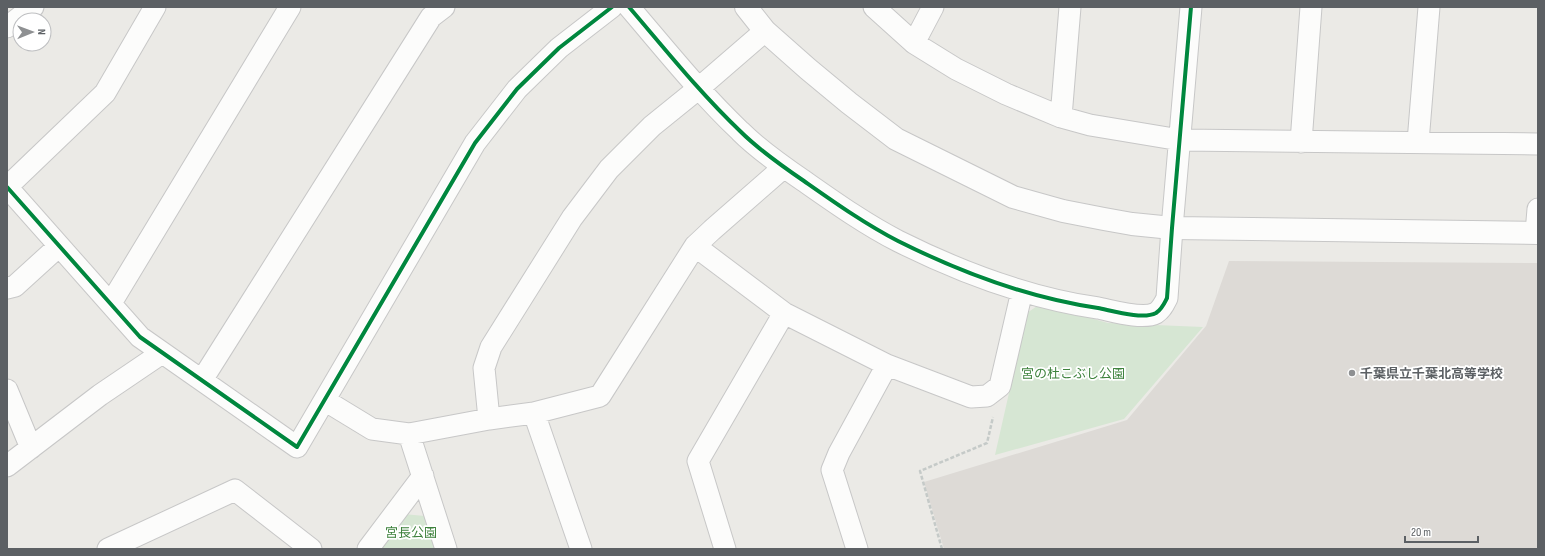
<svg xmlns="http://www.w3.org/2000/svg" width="1545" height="556" font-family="'Sofia Sans Condensed','Noto Sans JP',sans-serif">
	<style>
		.education { fill: #dddad6 }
		.green { fill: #d6e6d3 }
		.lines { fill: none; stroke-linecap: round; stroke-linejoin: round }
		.street-casing { stroke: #c7c7c7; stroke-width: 23 }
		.secondary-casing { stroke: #c7c7c7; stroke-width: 24 }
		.path { stroke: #c5cac8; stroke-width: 2.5; stroke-dasharray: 4 2; stroke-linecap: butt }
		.street { stroke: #fcfcfb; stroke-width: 21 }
		.secondary { stroke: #fcfcfb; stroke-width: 22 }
		.cycleway-casing { stroke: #fff; stroke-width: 6 }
		.cycleway { stroke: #00873e; stroke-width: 4 }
		.poi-dot { fill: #8e9092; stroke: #fff; stroke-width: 1.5 }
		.labels { text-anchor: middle; stroke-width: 3.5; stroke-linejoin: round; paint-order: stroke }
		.park-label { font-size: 13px; fill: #3e823d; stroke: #fff }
		.poi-label { font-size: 13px; font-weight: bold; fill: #5c6064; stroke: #fff; text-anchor: start }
	</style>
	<rect width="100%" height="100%" fill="#ebeae6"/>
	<path class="education" d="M1229 261 1538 263V549H944L924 482 1127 420 1206 326Z"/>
	<path class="green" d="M1040 304 1108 323 1203 327 1124 419 995 455 1027 313Z
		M403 514 425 516 437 549H377Z"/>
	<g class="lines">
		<g class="street-casing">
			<path id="street" d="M629 7C665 49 700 93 740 131 759 150 782 166 804 181 834 202 865 224 898 241 960 272 1029 298 1098 308 1113 311 1143 320 1156 313 1162 309 1164 304 1167 298L1172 228 1191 7
				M874 7 914 43 956 69 1006 94 1061 117 1090 125 1180 140 1538 144
				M7 27 33 7
				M914 43 933 7
				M1061 117 1070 7
				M1301 142 1311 7
				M1418 142 1429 7
				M7 187 140 337 297 447 475 143 517 89 559 48 612 7
				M7 187 105 93 155 7
				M1536 233 1538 209
				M695 246 784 313 887 365 971 397 987 396 1000 386 1022 291
				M7 288 15 286 59 246
				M111 303 290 7
				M202 380 431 17 444 7
				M7 390 31 448
				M326 401 372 429 409 434 489 419 534 413 600 396 695 246 712 230 784 167
				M534 413 581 549
				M489 419 484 368 491 347 572 218 609 169 652 126 699 88 765 31
				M409 434 446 549
				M7 466 100 395 162 353
				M108 549 235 490 311 549
				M368 549 423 476
				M725 549 698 461 784 313
				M857 549 832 470 839 453 887 365"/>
		</g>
		<g class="secondary-casing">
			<path id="secondary" d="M746 7 765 31 808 69 849 103 896 139 1013 197 1063 211 1104 219 1132 224 1172 228 1538 233"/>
		</g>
		<path class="path" d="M942 549 920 471 987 443 993 417"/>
		<use href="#street" class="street"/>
		<use href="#secondary" class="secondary"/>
		<g class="cycleway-casing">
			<path id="cycleway" d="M629 7C665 49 700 93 740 131 759 150 782 166 804 181 834 202 865 224 898 241 960 272 1029 298 1098 308 1113 311 1143 320 1156 313 1162 309 1164 304 1167 298L1172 228 1191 7
				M7 187 140 337 297 447 475 143 517 89 559 48 612 7"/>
		</g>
		<use href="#cycleway" class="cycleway"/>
	</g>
	<circle class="poi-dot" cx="1352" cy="373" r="4"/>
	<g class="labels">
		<g class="park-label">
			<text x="1073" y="378">宮の杜こぶし公園</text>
			<text x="411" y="537">宮長公園</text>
		</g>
		<g class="poi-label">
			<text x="1360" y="378">千葉県立千葉北高等学校</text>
		</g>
	</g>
	<rect width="1545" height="556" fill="none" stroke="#5c6064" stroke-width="16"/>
	<g transform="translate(32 32) rotate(89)"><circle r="19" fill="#ffffff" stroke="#bebfc1"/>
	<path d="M0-3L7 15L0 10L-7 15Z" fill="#8e9092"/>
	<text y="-6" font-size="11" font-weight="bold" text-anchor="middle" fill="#5c6064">N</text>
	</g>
	<path d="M1405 536v6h73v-6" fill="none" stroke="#5c6064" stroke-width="2"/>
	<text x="1411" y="536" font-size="12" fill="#5c6064" stroke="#ffffff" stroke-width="3" paint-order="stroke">20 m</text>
</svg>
